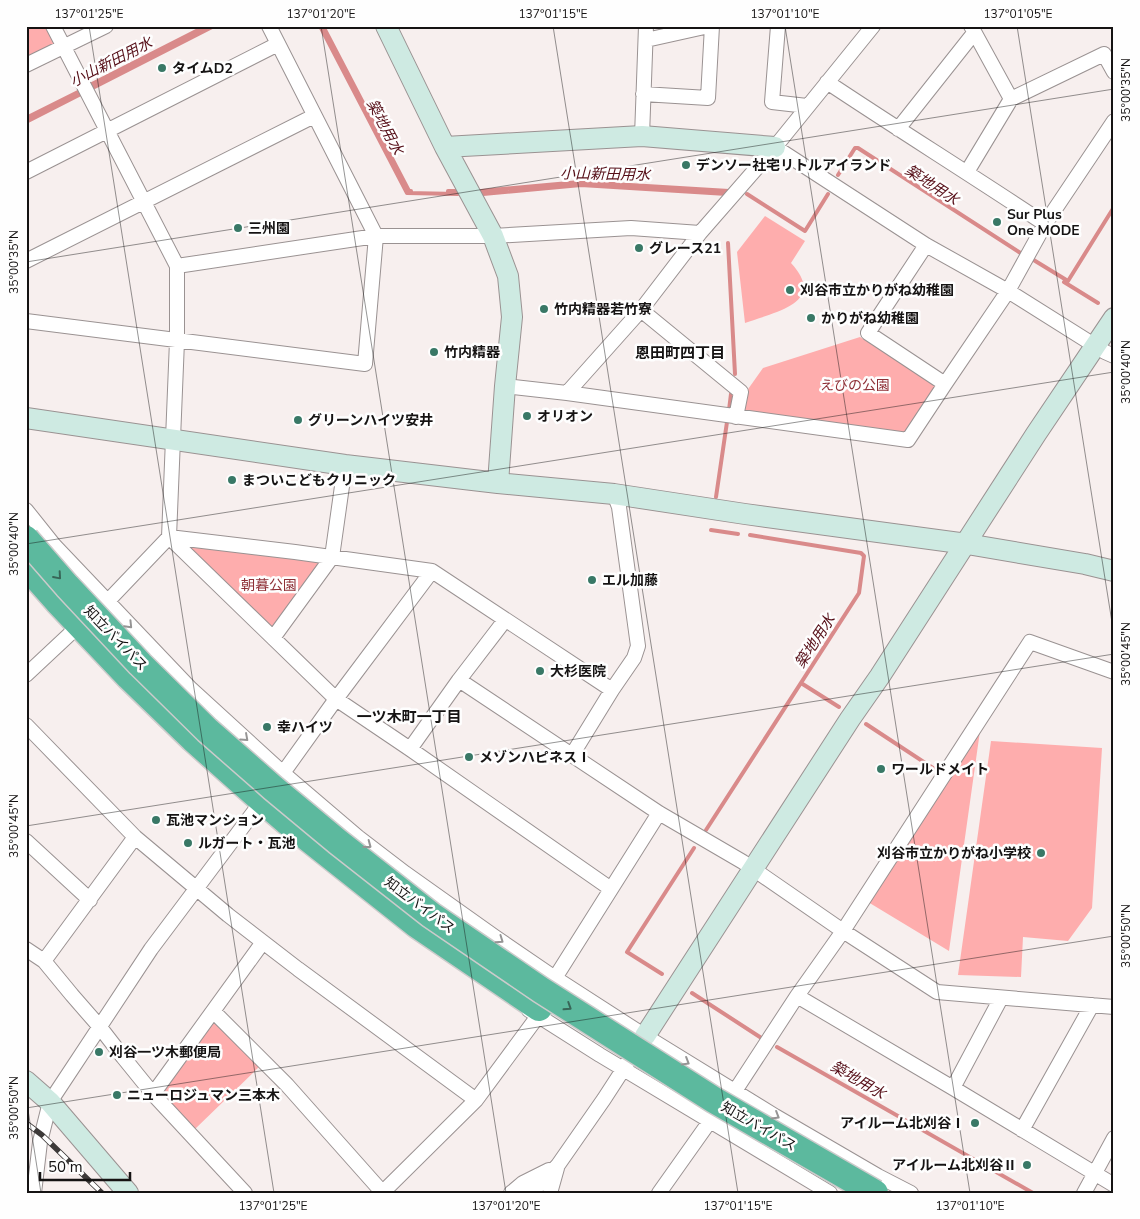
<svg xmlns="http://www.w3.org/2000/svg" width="1140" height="1219" font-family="'Nunito Sans','Noto Sans JP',sans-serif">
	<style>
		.green { fill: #feadad }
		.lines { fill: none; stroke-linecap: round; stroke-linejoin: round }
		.stream { stroke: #d98a8a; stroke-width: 4 }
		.street-casing { stroke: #9a9292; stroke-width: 16 }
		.secondary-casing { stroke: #9a9292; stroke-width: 22 }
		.highway-casing { stroke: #cccbcb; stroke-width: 29 }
		.street { stroke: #fff; stroke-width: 14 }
		.secondary { stroke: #ceeae2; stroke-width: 20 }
		.highway { stroke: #5cb99e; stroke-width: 26 }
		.rail-casing { stroke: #3d3a39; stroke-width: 5.5 }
		.rail { stroke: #fefefe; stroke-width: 4; stroke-dasharray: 11; stroke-linecap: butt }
		.highway-bridge-casing { stroke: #cccbcb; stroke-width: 29; stroke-linecap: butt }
		.highway-bridge { stroke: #5cb99e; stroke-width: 26 }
		.oneway { stroke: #386658 }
		.oneway2 { stroke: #969595 }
		.ticks { fill: none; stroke: #151313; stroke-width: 1; stroke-opacity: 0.45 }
		.poi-dot { fill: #397866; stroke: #fefefe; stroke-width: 2 }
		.labels { text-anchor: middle; stroke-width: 5; stroke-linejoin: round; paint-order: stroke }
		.poi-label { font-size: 14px; font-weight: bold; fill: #151313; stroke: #fefefe; text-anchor: start }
		.park-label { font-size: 14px; fill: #8e2f36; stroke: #fefefe }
		.street-label { font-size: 14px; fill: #151313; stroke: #fefefe }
		.water-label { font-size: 15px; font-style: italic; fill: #560f18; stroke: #fefefe }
		.neighbourhood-label { font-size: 15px; font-weight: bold; fill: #151313; stroke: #fefefe }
		.neatline { fill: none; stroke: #151313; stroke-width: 2 }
		.ticks-label { font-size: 12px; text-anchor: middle; fill: #151313 }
	</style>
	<rect width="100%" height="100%" fill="#f7efee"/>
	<path class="green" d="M26 26H46L55 44 26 58Z
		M765 216 805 241 791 263C828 303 775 312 745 323L737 252Z
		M860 337 934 384 935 389 907 432 900 434 743 412 746 392 763 368Z
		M193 546 319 562 320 568 272 629 191 551Z
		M980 731 949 951 868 902Z
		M991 741 1102 748 1092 908 1068 941 1023 937 1021 977 958 975Z
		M214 1020 260 1066 195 1129 161 1094Z"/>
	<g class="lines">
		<path class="stream" d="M320 26 407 193 458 194
			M323 26 409 191H411
			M88 86 206 26
			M26 118 82 90
			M26 122 214 26
			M838 175 855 148H858L1022 254
			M448 191H456
			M481 191 580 182 729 191
			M483 194 581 185 727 194
			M747 194 805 231 828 194
			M728 243 735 374
			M1032 259 1068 281 1114 207
			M1064 282 1098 303
			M729 410 731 394
			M716 497 727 422
			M711 530 738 534
			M801 683 839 707
			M866 724 939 772
			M706 830 859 593 864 556 861 553 750 535
			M662 974 627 952 694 848
			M692 993 763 1039
			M777 1047 1033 1193"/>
		<g class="street-casing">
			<path id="street" d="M53 26 177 266
				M778 26 772 102 807 106
				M971 26 1011 99
				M646 40 709 26
				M26 65 106 26
				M827 82C899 130 973 176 1045 224
				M643 94 708 98 712 26
				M898 129 974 33
				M642 136 646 26
				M775 147 926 245 1008 291 1105 352 1114 356
				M26 172 278 44
				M967 172 1011 99 1104 54 1114 72
				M926 245 868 333 945 384
				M26 261 314 116
				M641 310 741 392 736 417
				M26 321 365 364 376 236 269 26
				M505 386 567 393 641 310 700 233 775 147 873 26
				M567 393 908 440 945 384 1008 291 1045 224 1114 121
				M26 510 54 545 191 689 283 773 358 837 405 873 495 937 555 978 645 1036 775 1116 878 1176 911 1193
				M169 537 336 699 410 749 611 889
				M169 537 295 552 432 571 612 690
				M107 602 169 537 177 341V266L376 236H493L631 228 700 233
				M273 638 332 557 345 465
				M26 675 72 632
				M459 680 659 813 743 862 843 931 937 992 1114 1007
				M26 725 135 837 228 915 298 969 476 1100
				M410 749 459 680 505 620
				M572 755 612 690 634 658 638 646 619 507 614 494
				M283 773 336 699 432 571
				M26 841 90 900
				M26 949 44 961 72 995 99 1026 123 1057 153 1094 245 1193
				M44 961 135 837
				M555 978 659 813
				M797 996 953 1088 1114 1185
				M529 1010 600 1055 830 1193
				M213 1011 287 1085 383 1193
				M953 1088 1001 998
				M735 1091 797 996 843 931 1030 642 1114 672
				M153 1094 263 942
				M1022 1130 1092 1005
				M34 1193 40 1142 50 1102 151 949 256 809
				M382 1193 476 1100 538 1016
				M511 1193 523 1183 549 1170
				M531 1193 558 1165 604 1099 628 1062
				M550 1193 557 1168
				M659 1193 710 1121
				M1084 1193 1114 1138"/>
		</g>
		<g class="secondary-casing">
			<path id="secondary" d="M386 26 445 147 493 236 508 276 512 317 505 386 498 483
				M445 147 642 136 775 147
				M26 418 345 465 498 483 614 494 745 514 967 544 1085 564 1114 571
				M645 1036 850 719 880 676 1036 434 1114 318
				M26 1081 50 1102 128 1193"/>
		</g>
		<g class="highway-casing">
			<path id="highway" d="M26 566 57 601 129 677 193 739 240 781 286 821 417 925 539 1008"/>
		</g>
		<use href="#street" class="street"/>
		<use href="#secondary" class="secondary"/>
		<use href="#highway" class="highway"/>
		<g class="rail-casing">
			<path id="rail" d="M26 1123 42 1135 102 1193"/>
		</g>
		<use href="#rail" class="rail"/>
		<g class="highway-bridge-casing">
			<path id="highway-bridge" d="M26 539 67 586 140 664 207 730 273 788 338 842 431 915 541 990 714 1100 875 1193"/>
		</g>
		<use href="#highway-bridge" class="highway-bridge"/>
	</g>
	<defs><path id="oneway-chevron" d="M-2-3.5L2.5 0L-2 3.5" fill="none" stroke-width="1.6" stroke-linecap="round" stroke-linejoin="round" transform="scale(1.25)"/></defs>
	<g class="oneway">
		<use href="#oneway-chevron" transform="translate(58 576) rotate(49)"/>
		<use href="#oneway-chevron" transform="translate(568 1007) rotate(33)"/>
	</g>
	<g class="oneway2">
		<use href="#oneway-chevron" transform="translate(129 625) rotate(46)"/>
		<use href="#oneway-chevron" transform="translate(245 738) rotate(42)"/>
		<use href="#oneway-chevron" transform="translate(368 845) rotate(37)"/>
		<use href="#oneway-chevron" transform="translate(500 940) rotate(35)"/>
		<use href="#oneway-chevron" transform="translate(686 1062) rotate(31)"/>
		<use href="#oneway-chevron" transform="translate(776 1116) rotate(31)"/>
	</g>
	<path class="ticks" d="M89 26 274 1193M321 26 506 1193M553 26 738 1193M785 26 970 1193M1017 26 1114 635M26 262 1114 89M26 544 1114 372M26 826 1114 654M26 1097 41 1193M26 1108 1114 936"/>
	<g class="poi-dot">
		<circle cx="162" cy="68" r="5"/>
		<circle cx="686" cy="165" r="5"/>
		<circle cx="997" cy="222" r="5"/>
		<circle cx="238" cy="228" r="5"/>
		<circle cx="639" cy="248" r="5"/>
		<circle cx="790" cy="290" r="5"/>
		<circle cx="544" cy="309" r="5"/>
		<circle cx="811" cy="318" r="5"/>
		<circle cx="434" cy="352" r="5"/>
		<circle cx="527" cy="416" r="5"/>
		<circle cx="298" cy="420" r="5"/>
		<circle cx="232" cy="480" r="5"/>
		<circle cx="592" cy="580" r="5"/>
		<circle cx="540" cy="671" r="5"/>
		<circle cx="267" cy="727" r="5"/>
		<circle cx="469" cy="757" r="5"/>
		<circle cx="881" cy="769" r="5"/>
		<circle cx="156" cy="820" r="5"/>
		<circle cx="188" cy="843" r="5"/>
		<circle cx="1041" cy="853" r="5"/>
		<circle cx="99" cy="1052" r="5"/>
		<circle cx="117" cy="1095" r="5"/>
		<circle cx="975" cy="1123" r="5"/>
		<circle cx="1027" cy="1165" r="5"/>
	</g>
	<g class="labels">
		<g class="poi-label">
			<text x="172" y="73">タイムD2</text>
			<text x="696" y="170">デンソー社宅リトルアイランド</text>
			<text x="1007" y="219">Sur Plus<tspan x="1007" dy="16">One MODE</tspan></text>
			<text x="248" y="233">三州園</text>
			<text x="649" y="253">グレース21</text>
			<text x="800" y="295">刈谷市立かりがね幼稚園</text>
			<text x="554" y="314">竹内精器若竹寮</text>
			<text x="821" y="323">かりがね幼稚園</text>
			<text x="444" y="357">竹内精器</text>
			<text x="537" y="421">オリオン</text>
			<text x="308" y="425">グリーンハイツ安井</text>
			<text x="242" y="485">まついこどもクリニック</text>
			<text x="602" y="585">エル加藤</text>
			<text x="550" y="676">大杉医院</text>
			<text x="277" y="732">幸ハイツ</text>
			<text x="479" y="762">メゾンハピネスⅠ</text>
			<text x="891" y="774">ワールドメイト</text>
			<text x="166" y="825">瓦池マンション</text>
			<text x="198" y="848">ルガート・瓦池</text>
			<text x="1031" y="858" text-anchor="end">刈谷市立かりがね小学校</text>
			<text x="109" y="1057">刈谷一ツ木郵便局</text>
			<text x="127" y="1100">ニューロジュマン三本木</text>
			<text x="965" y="1128" text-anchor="end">アイルーム北刈谷Ⅰ</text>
			<text x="1017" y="1170" text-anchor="end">アイルーム北刈谷Ⅱ</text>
		</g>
		<g class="park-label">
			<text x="855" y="390">えびの公園</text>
			<text x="269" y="590">朝暮公園</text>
		</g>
		<g class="street-label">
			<text transform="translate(116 638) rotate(46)" y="5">知立バイパス</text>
			<text transform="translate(420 905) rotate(37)" y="5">知立バイパス</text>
			<text transform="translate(759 1126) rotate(30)" y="5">知立バイパス</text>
		</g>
		<g class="water-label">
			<text transform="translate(111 62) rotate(-27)" y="5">小山新田用水</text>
			<text transform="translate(385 127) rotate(62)" y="5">築地用水</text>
			<text transform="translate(605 174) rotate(1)" y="5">小山新田用水</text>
			<text transform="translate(932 185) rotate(33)" y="5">築地用水</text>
			<text transform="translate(815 641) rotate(-57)" y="5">築地用水</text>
			<text transform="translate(858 1080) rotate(30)" y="5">築地用水</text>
		</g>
		<g class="neighbourhood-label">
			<text x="680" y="358">恩田町四丁目</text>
			<text x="409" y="722">一ツ木町一丁目</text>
		</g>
	</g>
	<rect width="1140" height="1219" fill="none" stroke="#fefefe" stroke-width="55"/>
	<path d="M40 1172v8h90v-8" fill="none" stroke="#151313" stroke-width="2.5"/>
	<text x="48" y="1172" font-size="15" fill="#151313" stroke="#fefefe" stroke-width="4" paint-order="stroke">50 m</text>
	<rect x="28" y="28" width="1084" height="1164" class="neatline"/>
	<g class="ticks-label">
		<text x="89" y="18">137°01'25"E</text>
		<text x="321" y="18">137°01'20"E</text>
		<text x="553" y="18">137°01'15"E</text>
		<text x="785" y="18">137°01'10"E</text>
		<text x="1018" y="18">137°01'05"E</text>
		<text transform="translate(1126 90) rotate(-90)" y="4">35°00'35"N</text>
		<text transform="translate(14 262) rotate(-90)" y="4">35°00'35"N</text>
		<text transform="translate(1126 372) rotate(-90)" y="4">35°00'40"N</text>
		<text transform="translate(14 544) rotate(-90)" y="4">35°00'40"N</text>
		<text transform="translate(1126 654) rotate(-90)" y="4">35°00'45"N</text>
		<text transform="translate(14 826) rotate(-90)" y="4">35°00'45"N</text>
		<text transform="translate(1126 936) rotate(-90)" y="4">35°00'50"N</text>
		<text transform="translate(14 1108) rotate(-90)" y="4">35°00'50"N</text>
		<text x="273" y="1210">137°01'25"E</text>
		<text x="506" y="1210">137°01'20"E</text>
		<text x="738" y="1210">137°01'15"E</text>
		<text x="970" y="1210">137°01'10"E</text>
	</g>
</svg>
